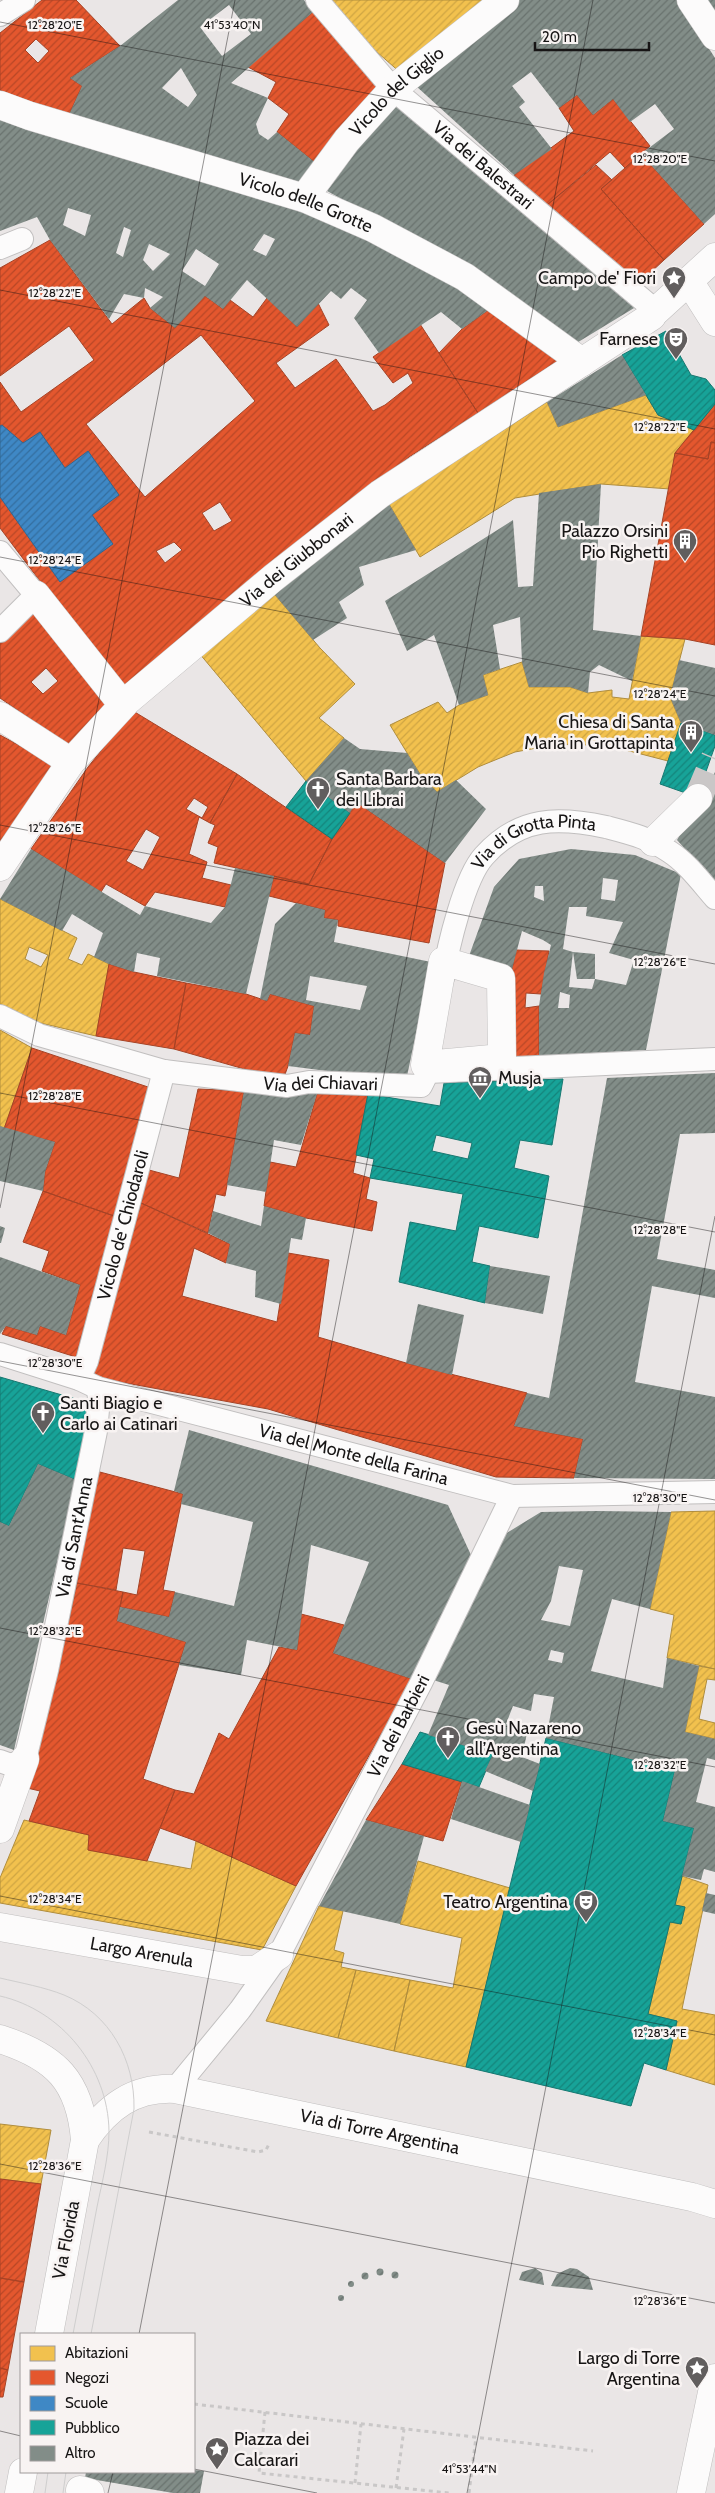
<svg xmlns="http://www.w3.org/2000/svg" width="715" height="2493" font-family="Cabin,sans-serif">
	<style>
		.homes { fill: url(#homes-hatch); stroke: #b08d3d; fill-rule: evenodd }
		.shops { fill: url(#shops-hatch); stroke: #a64326; fill-rule: evenodd }
		.schools { fill: url(#schools-hatch); stroke: #336690 }
		.public { fill: url(#public-hatch); stroke: #177871; fill-rule: evenodd }
		.building { fill: url(#building-hatch); fill-rule: evenodd }
		.lines { fill: none; stroke-linecap: round; stroke-linejoin: round }
		.street-tunnel { stroke: #cac7c7; stroke-width: 28; stroke-dasharray: 28 14; stroke-linecap: butt }
		.lane-casing { stroke: #c1bfbf; stroke-width: 24 }
		.street-casing { stroke: #c1bfbf; stroke-width: 29 }
		.secondary-casing { stroke: #c1bfbf; stroke-width: 29 }
		.path { stroke: #c9c7c7; stroke-width: 3; stroke-dasharray: 4 4; stroke-linecap: butt }
		.lane { stroke: #fcfbfb; stroke-width: 22 }
		.street { stroke: #fcfbfb; stroke-width: 28 }
		.secondary { stroke: #fcfbfb; stroke-width: 28 }
		.tram { stroke: #cfcece; stroke-width: 1 }
		.ticks { fill: none; stroke: #171515; stroke-width: 1; stroke-opacity: 0.45 }
		.labels { text-anchor: middle; stroke-width: 5; stroke-linejoin: round; paint-order: stroke }
		.street-label { font-size: 18px; fill: #171515; stroke: #f8f3f2 }
		.poi-label { font-size: 18px; fill: #171515; stroke: #f8f3f2; text-anchor: end }
		.ticks-label { font-size: 12px; text-anchor: middle; fill: #171515; stroke: #f8f3f2; stroke-width: 5; stroke-linejoin: round; paint-order: stroke }
	</style>
	<defs>
		<pattern id="homes-hatch" width="6" height="6" patternUnits="userSpaceOnUse" patternTransform="scale(1.25)"><rect width="6" height="6" fill="#f2c14e"/><path d="M-1 1l2-2M0 6l6-6M5 7l2-2" fill="none" stroke="#cfa543"/></pattern>
		<pattern id="shops-hatch" width="6" height="6" patternUnits="userSpaceOnUse" patternTransform="scale(1.25)"><rect width="6" height="6" fill="#e4572e"/><path d="M-1 1l2-2M0 6l6-6M5 7l2-2" fill="none" stroke="#b84726"/></pattern>
		<pattern id="schools-hatch" width="6" height="6" patternUnits="userSpaceOnUse" patternTransform="scale(1.25)"><rect width="6" height="6" fill="#3f88c5"/><path d="M-1 1l2-2M0 6l6-6M5 7l2-2" fill="none" stroke="#346e9f"/></pattern>
		<pattern id="public-hatch" width="6" height="6" patternUnits="userSpaceOnUse" patternTransform="scale(1.25)"><rect width="6" height="6" fill="#17a398"/><path d="M-1 1l2-2M0 6l6-6M5 7l2-2" fill="none" stroke="#14847b"/></pattern>
		<pattern id="building-hatch" width="6" height="6" patternUnits="userSpaceOnUse" patternTransform="scale(1.25)"><rect width="6" height="6" fill="#828d88"/><path d="M-1 1l2-2M0 6l6-6M5 7l2-2" fill="none" stroke="#69726e"/></pattern>
	</defs>
	<rect width="100%" height="100%" fill="#eae6e6"/>
	<path class="homes" d="M326 0H495L402 74 361 38Z
		M646 395 658 415 694 430 675 453 670 489 601 484 515 498 420 557 389 504 547 402 558 427Z
		M270 589 320 648 355 684 319 718 344 738 306 781 199 653Z
		M641 636 685 639 670 697 681 723 668 761 614 747 575 744 553 745 515 752 500 758 478 767 437 792 420 774 390 725 438 702 447 713 459 705 488 695 483 675 522 662 529 687H570L588 693 612 690V697L629 699Z
		M0 899 77 938 68 959 82 965 88 954 109 964 96 1036 36 1022 0 1007ZM29 947 48 955 41 967 25 959Z
		M0 1030 32 1048 4 1129 0 1126Z
		M715 1511V1669L667 1658 674 1615 650 1609 671 1512Z
		M699 1666 715 1669V1680L707 1679 699 1719 715 1723V1739L685 1732Z
		M24 1820 89 1835 88 1850 191 1869 196 1841 296 1886 262 1950 0 1903V1878Z
		M418 1861 510 1888 466 2067 394 2051 410 1980 453 1988 462 1938 400 1924Z
		M682 1876 708 1885 682 2009 715 2015V2085L666 2070 677 2021 648 2014 670 1922 681 1924 685 1907 675 1905Z
		M319 1906 343 1911 334 1950 344 1953 341 1967 356 1970 338 2038 266 2021Z
		M356 1970 410 1980 394 2051 338 2038Z
		M0 2124 51 2130 41 2184 0 2179Z"/>
	<path class="shops" d="M42 0H76L120 46 70 78 82 86 68 117 36 108 0 90V33ZM36 39 49 51 38 63 25 50Z
		M313 12 386 88 317 164 277 132 289 114 268 98 276 82 248 67Z
		M577 95 593 115 613 99 650 146 625 168 610 152 547 205 514 175 574 131 559 108Z
		M641 154 704 224 664 260 601 189Z
		M596 165 612 180 601 189 664 260 635 287 547 205Z
		M50 240 112 324 144 298 150 308 175 328 205 296 223 309 230 300 253 317 267 298 297 327 318 303 329 325 276 363 295 388 336 359 373 411 385 405 413 383 408 373 393 383 373 357 420 324 478 413 409 457 124 693 0 528V382L21 412 94 360 69 326 0 376V268ZM201 335 255 401 145 497 86 424ZM220 502 232 521 214 531 202 513ZM174 542 182 550 165 563 156 551Z
		M494 306 559 360 478 413 439 353 462 329Z
		M715 404V443L711 442 708 459 675 453Z
		M711 442 715 443V645L685 639 641 636 675 453 708 459Z
		M37 611 113 700 71 747 0 698V643ZM46 668 58 681 43 694 31 682Z
		M133 711 237 774 210 823 199 817 189 854 207 862 202 878 231 885 225 907 155 892 145 906 106 884 101 892 31 849 88 767ZM194 798 208 807 202 818 186 809ZM146 829 160 837 143 870 126 861Z
		M0 735 55 765 0 842Z
		M237 774 332 839 309 884 214 863 218 847 208 843 215 825 210 823Z
		M356 802 445 863 429 943 338 926V920L324 918 325 910 269 896 274 876 309 884 332 839Z
		M516 950 549 951 541 994 526 993 525 1008 539 1006V1056L502 1058 512 969Z
		M109 964 134 972 186 983 174 1049 96 1036Z
		M186 983 246 994 267 1001 270 994 314 1006 310 1035 295 1033 288 1066 283 1080 174 1049Z
		M32 1048 148 1087 114 1216 43 1191 45 1172 55 1142 4 1129Z
		M198 1089 244 1091 227 1185 225 1196 216 1194 208 1233 141 1203 149 1170 179 1178Z
		M317 1094H368L353 1173 370 1178 366 1199 377 1202 372 1231 306 1218 264 1206 270 1162 296 1167Z
		M43 1191 114 1216 76 1357 2 1334 6 1326 37 1335 40 1326 66 1335 80 1285 42 1271 49 1251 23 1242Z
		M141 1203 230 1244 226 1263 194 1248 182 1296 277 1322 288 1253 329 1260 318 1337 406 1363 527 1393 514 1426 583 1439 574 1478 496 1477 268 1409 93 1377Z
		M96 1471 183 1494 163 1590 175 1592 169 1617 120 1607 123 1592 137 1595 145 1551 123 1548 116 1590 77 1583Z
		M77 1583 123 1592 117 1621 186 1642 143 1779 175 1790 147 1861 88 1850 89 1835 29 1821 40 1791 27 1788 58 1670Z
		M301 1614 344 1625 333 1653 412 1679 296 1886 196 1841 160 1828 175 1790 194 1794 219 1733 229 1739 279 1647 297 1650Z
		M402 1764 462 1781 443 1841 366 1820Z
		M0 2179 41 2184 24 2282 0 2278Z
		M0 2278 24 2282 8 2370 0 2368Z
		M0 2368 8 2370 3 2397H0Z"/>
	<path class="schools" d="M2 425 23 443 40 432 65 468 88 451 119 495 92 515 113 544 60 582 0 497V426Z"/>
	<path class="public" d="M666 331 691 375 706 379 715 390V404L694 430 658 415 622 355Z
		M681 723 715 735V746L697 797 660 784Z
		M306 781 350 813 332 839 286 807Z
		M563 1079 552 1145 520 1140 514 1168 549 1176 538 1238 479 1226 472 1262 490 1266 485 1303 399 1282 410 1222 456 1231 463 1194 370 1178 374 1159 356 1155 368 1094 440 1106 444 1083ZM436 1135 472 1143 468 1159 432 1151Z
		M0 1377 93 1404 76 1480 38 1464 9 1526 0 1522Z
		M420 1732 493 1754 479 1787 402 1764Z
		M546 1738 675 1770 663 1821 694 1828 675 1905 685 1907 681 1924 670 1922 648 2014 677 2021 666 2070 644 2063 631 2106 466 2067Z"/>
	<path class="building" d="M178 0H304L313 12 231 83 268 98 256 124 259 134 268 140 277 132 317 164 296 188 68 117 82 86 70 78 120 46ZM229 5 251 34 222 56 200 27ZM181 68 197 95 188 107 162 88Z
		M518 0H678L715 58V214L704 224 641 154 674 129 655 104 630 122 613 99 593 115 577 95 559 108 531 72 512 86 525 102 519 107 552 149 514 175 416 86Z
		M706 0H715V13Z
		M391 99 639 305 570 347 497 286 462 260 399 230 327 191 365 139Z
		M0 115 293 205 407 256 494 306 462 329 441 312 379 353 354 318 367 300 351 288 341 299 331 291 297 327 247 280 223 309 205 296 175 328 150 308 163 297 145 288 144 298 124 294 109 319 50 240 37 217 0 231ZM68 208 91 215 85 236 63 225ZM124 227 131 230 123 257 116 253ZM264 234 275 239 266 256 253 250ZM149 244 170 254 153 271 143 260ZM196 249 219 264 205 286 182 271Z
		M622 355 646 395 558 427 547 402Z
		M601 484 593 630 641 636 632 681 599 665 590 672 588 693 570 687H529L522 662 520 617 493 625 500 669 483 675 488 695 459 705 434 635 407 651 385 601 513 520 518 587 533 586 539 493Z
		M389 504 416 550 359 567 364 585 339 602 347 618 313 640 270 589Z
		M679 660 715 668V735L681 723 670 697Z
		M344 738 360 749 407 753 420 774 437 792 456 780 486 809 445 863 356 802 350 813 306 781Z
		M715 772V882L677 840Z
		M31 849 140 915 145 906 211 923 225 907 235 868 274 876 246 994 157 976 160 958 137 953 134 972 109 964 94 957 103 933 72 914 62 931 0 899Z
		M571 849 635 855 681 874 646 1050 539 1056V1006L544 973 551 945 543 940 522 931 512 969 465 967 494 887 519 859ZM603 878 618 880 615 901 601 899ZM535 886H543L544 901 534 897ZM569 907H587L586 916 623 922 609 953 634 960 626 985 595 979 592 989 569 987 573 952 563 949ZM560 992 570 995 569 1008H558Z
		M296 903 325 910 324 918 338 920 334 942 431 962 406 1081 288 1066 295 1033 310 1035 314 1006 270 994 267 1001 260 999 275 924ZM310 976 367 986 360 1010 306 1000Z
		M573 952 595 954V979H577Z
		M715 1073V1133L680 1134 657 1259 715 1270V1298L652 1286 635 1382 715 1397V1479L574 1478 583 1439 514 1426 527 1393 549 1398 607 1078Z
		M244 1091 317 1094 301 1145 274 1140 266 1192 227 1185Z
		M0 1126 55 1142 45 1172 43 1191 0 1181Z
		M264 1206 306 1218 302 1240 291 1238 281 1304 255 1297 256 1271 226 1263 230 1244 208 1233 213 1211 261 1226Z
		M0 1226 5 1228 1 1243H0Z
		M0 1257 80 1285 66 1335 40 1326 37 1335 6 1326 0 1334Z
		M490 1266 550 1276 543 1314 485 1303Z
		M418 1304 464 1315 452 1375 406 1363Z
		M189 1430 448 1505 471 1555 412 1679 333 1653 369 1562 311 1545 297 1650 247 1640 241 1675 179 1665 186 1642 117 1621 120 1607 169 1617 175 1592 234 1606 253 1522 181 1504 183 1494 174 1491Z
		M38 1464 76 1480 14 1750 0 1745V1522L9 1526Z
		M597 1511 671 1512 650 1609 612 1599 591 1671 663 1688 667 1658 699 1666 685 1732 715 1739V1760L707 1758 696 1802 715 1807V1872L704 1869 701 1880 682 1876 694 1828 663 1821 675 1770 546 1738 554 1697 534 1694 531 1711 513 1706 506 1724 527 1733 522 1757 540 1764 533 1791 485 1771 493 1754 428 1735 449 1685 430 1679 505 1534 541 1512ZM559 1566 583 1570 570 1626 541 1620 551 1601ZM551 1650 564 1653 562 1663 548 1660Z
		M462 1781 530 1805 521 1842 451 1819Z
		M366 1820 424 1836 400 1924 319 1906Z
		M706 1893 715 1895V1914L702 1911Z
		M535 2268 542 2273 544 2285 519 2280 522 2272Z
		M570 2268 577 2269 589 2277 593 2290 551 2286 557 2274Z
		M376.5 2272a3.5 3.5 0 1 1 7 0a3.5 3.5 0 1 1-7 0Z
		M391.5 2275a3.5 3.5 0 1 1 7 0a3.5 3.5 0 1 1-7 0Z
		M361.5 2276a3.5 3.5 0 1 1 7 0a3.5 3.5 0 1 1-7 0Z
		M348 2284a3 3 0 1 1 6 0a3 3 0 1 1-6 0Z
		M338 2298a3 3 0 1 1 6 0a3 3 0 1 1-6 0Z
		M194 2470 204 2471 200 2493H173L85 2478 86 2472H194Z"/>
	<g class="lines">
		<path class="street-tunnel" d="M698 798 715 758"/>
		<g class="lane-casing">
			<g id="lane">
				<path id="s1" d="M317 0 393 89 656 311 652 316"/>
				<path d="M0 15 24 0"/>
				<path d="M0 248 22 239"/>
				<path d="M0 552 36 595 0 631"/>
				<path id="s2" d="M443 978C448 947 464 878 484 856 520 816 558 817 606 827 629 833 650 838 670 852 687 863 701 882 715 898"/>
				<path id="s3" d="M0 1016 39 1035 164 1071 287 1086 309 1082 421 1086 428 1072 715 1059"/>
				<path id="s4" d="M0 1354 79 1379 98 1388 512 1496 715 1492"/>
				<path id="s5" d="M79 1379 87 1361 164 1071"/>
				<path id="s6" d="M0 1761 11 1765 25 1759 47 1670 96 1431 99 1399 98 1388"/>
				<path id="s7" d="M175 2089 240 2010 279 1955 421 1683 512 1496"/>
			</g>
		</g>
		<g class="street-casing">
			<g id="street">
				<path d="M691 0 715 36"/>
				<path id="s8" d="M0 105 30 116 304 198 373 228 465 277 582 362"/>
				<path id="s9" d="M304 198 347 140 393 89 505 0"/>
				<path d="M689 281 715 322"/>
				<path d="M656 311 715 257"/>
				<path d="M36 595 123 705"/>
				<path d="M0 716 71 762"/>
				<path d="M653 842 698 798"/>
				<path id="s10" d="M0 867 71 762 127 701 273 578 380 494 652 316"/>
				<path d="M443 961 501 978 502 1058 425 1065Z"/>
				<path d="M0 1829 25 1759"/>
				<path id="s11" d="M0 1927 242 1970H256L279 1955"/>
				<path d="M80 2490 90 2493"/>
			</g>
		</g>
		<g class="secondary-casing">
			<g id="secondary">
				<path d="M0 2039C56 2057 80 2081 85 2140L49 2334"/>
				<path id="s12" d="M85 2140C107 2107 134 2087 175 2089L692 2197 715 2204"/>
				<path d="M19 2493 23 2472"/>
				<path d="M691 2493 715 2378"/>
			</g>
		</g>
		<path class="path" d="M149 2132 258 2152 266 2150 269 2144
			M194 2404 593 2451
			M265 2412 259 2473 449 2493
			M355 2483 361 2424
			M396 2488 404 2429
			M469 2493 476 2437"/>
		<use href="#lane" class="lane"/>
		<use href="#street" class="street"/>
		<use href="#secondary" class="secondary"/>
		<path class="tram" d="M0 1978C21 1983 44 1987 64 1995 110 2014 135 2060 134 2109L91 2334
			M0 1996C62 2010 108 2068 109 2131 109 2157 102 2182 97 2207 89 2249 81 2292 73 2334
			M45 2493 48 2472
			M63 2493 66 2472"/>
	</g>
	<path class="ticks" d="M0 22 715 161M0 290 715 429M0 557 715 696M0 825 715 964M0 1093 715 1232M0 1208 235 0M0 1361 715 1500M0 1628 715 1767M0 1896 715 2035M0 2164 715 2303M139 2334 593 0M0 2431 21 2436M194 2469 317 2493M108 2493 113 2472M467 2493 715 1216"/>
	<defs>
		<g id="sight-pin" transform="scale(1.25)"><path d="M0 17L-7.5 6A9.5 9.5 0 1 1 7.5 6Z" fill="#615e5e" stroke="#f8f3f2"/><path d="M0-6L1.8-2.2L6-1.7L2.9 1.2L3.7 5.4L0 3.3L-3.7 5.4L-2.9 1.2L-6-1.7L-1.8-2.2Z" fill="#fff"/></g>
		<g id="theatre-pin" transform="scale(1.25)"><path d="M0 17L-7.5 6A9.5 9.5 0 1 1 7.5 6Z" fill="#615e5e" stroke="#f8f3f2"/><path d="M-5-5.5Q0-4 5-5.5V0Q5 5 0 6Q-5 5-5 0ZM-3.3-2.5H-1v1.5H-3.3ZM1-2.5H3.3v1.5H1ZM-2.8 1Q0 5.5 2.8 1Z" fill="#fff"/></g>
		<g id="building-pin" transform="scale(1.25)"><path d="M0 17L-7.5 6A9.5 9.5 0 1 1 7.5 6Z" fill="#615e5e" stroke="#f8f3f2"/><path d="M-4-6H4V6H1V3H-1V6H-4ZM-2.5-4.3h1.7v1.8h-1.7ZM.8-4.3h1.7v1.8H.8ZM-2.5-1h1.7V.8h-1.7ZM.8-1h1.7V.8H.8Z" fill="#fff"/></g>
		<g id="church-pin" transform="scale(1.25)"><path d="M0 17L-7.5 6A9.5 9.5 0 1 1 7.5 6Z" fill="#615e5e" stroke="#f8f3f2"/><path d="M-1.2-6h2.4v3.5h3.3v2.4h-3.3V6h-2.4V-.1h-3.3v-2.4h3.3Z" fill="#fff"/></g>
		<g id="museum-pin" transform="scale(1.25)"><path d="M0 17L-7.5 6A9.5 9.5 0 1 1 7.5 6Z" fill="#615e5e" stroke="#f8f3f2"/><path d="M0-6L6-3V-2H-6V-3ZM-5-1h2V3h-2ZM-1-1h2V3h-2ZM3-1h2V3H3ZM-6 4H6V6H-6Z" fill="#fff"/></g>
	</defs>
	<g fill-rule="evenodd">
		<use href="#sight-pin" x="674" y="278"/>
		<use href="#theatre-pin" x="676" y="339"/>
		<use href="#building-pin" x="685" y="541"/>
		<use href="#building-pin" x="691" y="732"/>
		<use href="#church-pin" x="318" y="789"/>
		<use href="#museum-pin" x="480" y="1078"/>
		<use href="#church-pin" x="43" y="1413"/>
		<use href="#church-pin" x="448" y="1738"/>
		<use href="#theatre-pin" x="586" y="1902"/>
		<use href="#sight-pin" x="697" y="2368"/>
		<use href="#sight-pin" x="217" y="2449"/>
	</g>
	<g class="labels">
		<g class="street-label">
			<text dy="6" stroke="none"><textPath href="#s9" startOffset="142">Vicolo del Giglio</textPath></text>
			<text dy="6" stroke="none"><textPath href="#s1" startOffset="235">Via dei Balestrari</textPath></text>
			<text dy="6" stroke="none"><textPath href="#s8" startOffset="321">Vicolo delle Grotte</textPath></text>
			<text dy="6" stroke="none"><textPath href="#s10" startOffset="430">Via dei Giubbonari</textPath></text>
			<text dy="6" stroke="none"><textPath href="#s2" startOffset="184">Via di Grotta Pinta</textPath></text>
			<text dy="6" stroke="none"><textPath href="#s3" startOffset="331">Via dei Chiavari</textPath></text>
			<text dy="6" stroke="none"><textPath href="#s5" startOffset="160">Vicolo de' Chiodaroli</textPath></text>
			<text dy="6" stroke="none"><textPath href="#s4" startOffset="368">Via del Monte della Farina</textPath></text>
			<text dy="6" stroke="none"><textPath href="#s6" startOffset="254">Via di Sant'Anna</textPath></text>
			<text dy="6" stroke="none"><textPath href="#s7" startOffset="428">Via dei Barbieri</textPath></text>
			<text dy="6" stroke="none"><textPath href="#s11" startOffset="144">Largo Arenula</textPath></text>
			<text dy="6" stroke="none"><textPath href="#s12" startOffset="318">Via di Torre Argentina</textPath></text>
			<text transform="translate(66 2240) rotate(-79)" y="6">Via Florida</text>
		</g>
		<g class="poi-label">
			<text x="656" y="284">Campo de' Fiori</text>
			<text x="658" y="345">Farnese</text>
			<text x="668" y="537">Palazzo Orsini<tspan x="668" dy="21">Pio Righetti</tspan></text>
			<text x="674" y="728">Chiesa di Santa<tspan x="674" dy="21">Maria in Grottapinta</tspan></text>
			<text x="336" y="785" text-anchor="start">Santa Barbara<tspan x="336" dy="21">dei Librai</tspan></text>
			<text x="498" y="1084" text-anchor="start">Musja</text>
			<text x="60" y="1409" text-anchor="start">Santi Biagio e<tspan x="60" dy="21">Carlo ai Catinari</tspan></text>
			<text x="466" y="1734" text-anchor="start">Gesù Nazareno<tspan x="466" dy="21">all’Argentina</tspan></text>
			<text x="568" y="1908">Teatro Argentina</text>
			<text x="680" y="2364">Largo di Torre<tspan x="680" dy="21">Argentina</tspan></text>
			<text x="234" y="2445" text-anchor="start">Piazza dei<tspan x="234" dy="21">Calcarari</tspan></text>
		</g>
	</g>
	<g class="ticks-label">
		<text x="55" y="29">12°28'20"E</text>
		<text x="232" y="29">41°53'40"N</text>
		<text x="660" y="163">12°28'20"E</text>
		<text x="55" y="297">12°28'22"E</text>
		<text x="660" y="431">12°28'22"E</text>
		<text x="55" y="564">12°28'24"E</text>
		<text x="660" y="698">12°28'24"E</text>
		<text x="55" y="832">12°28'26"E</text>
		<text x="660" y="966">12°28'26"E</text>
		<text x="55" y="1100">12°28'28"E</text>
		<text x="660" y="1234">12°28'28"E</text>
		<text x="55" y="1367">12°28'30"E</text>
		<text x="660" y="1502">12°28'30"E</text>
		<text x="55" y="1635">12°28'32"E</text>
		<text x="660" y="1769">12°28'32"E</text>
		<text x="55" y="1903">12°28'34"E</text>
		<text x="660" y="2037">12°28'34"E</text>
		<text x="55" y="2170">12°28'36"E</text>
		<text x="660" y="2305">12°28'36"E</text>
		<text x="469" y="2473">41°53'44"N</text>
	</g>
	<rect x="20" y="2333" width="175" height="140" fill="#f8f3f2" stroke="#9e9a9a"/>
	<rect x="30" y="2346" width="25" height="15" fill="#f2c14e" stroke="#9e9a9a"/>
	<text x="65" y="2358" font-size="15" fill="#171515">Abitazioni</text>
	<rect x="30" y="2370" width="25" height="15" fill="#e4572e" stroke="#9e9a9a"/>
	<text x="65" y="2383" font-size="15" fill="#171515">Negozi</text>
	<rect x="30" y="2396" width="25" height="15" fill="#3f88c5" stroke="#9e9a9a"/>
	<text x="65" y="2408" font-size="15" fill="#171515">Scuole</text>
	<rect x="30" y="2420" width="25" height="15" fill="#17a398" stroke="#9e9a9a"/>
	<text x="65" y="2433" font-size="15" fill="#171515">Pubblico</text>
	<rect x="30" y="2446" width="25" height="15" fill="#828d88" stroke="#9e9a9a"/>
	<text x="65" y="2458" font-size="15" fill="#171515">Altro</text>
	<path d="M535 42v8h114v-8" fill="none" stroke="#171515" stroke-width="2.5"/>
	<text x="542" y="42" font-size="15" fill="#171515" stroke="#f8f3f2" stroke-width="4" paint-order="stroke">20 m</text>
</svg>
